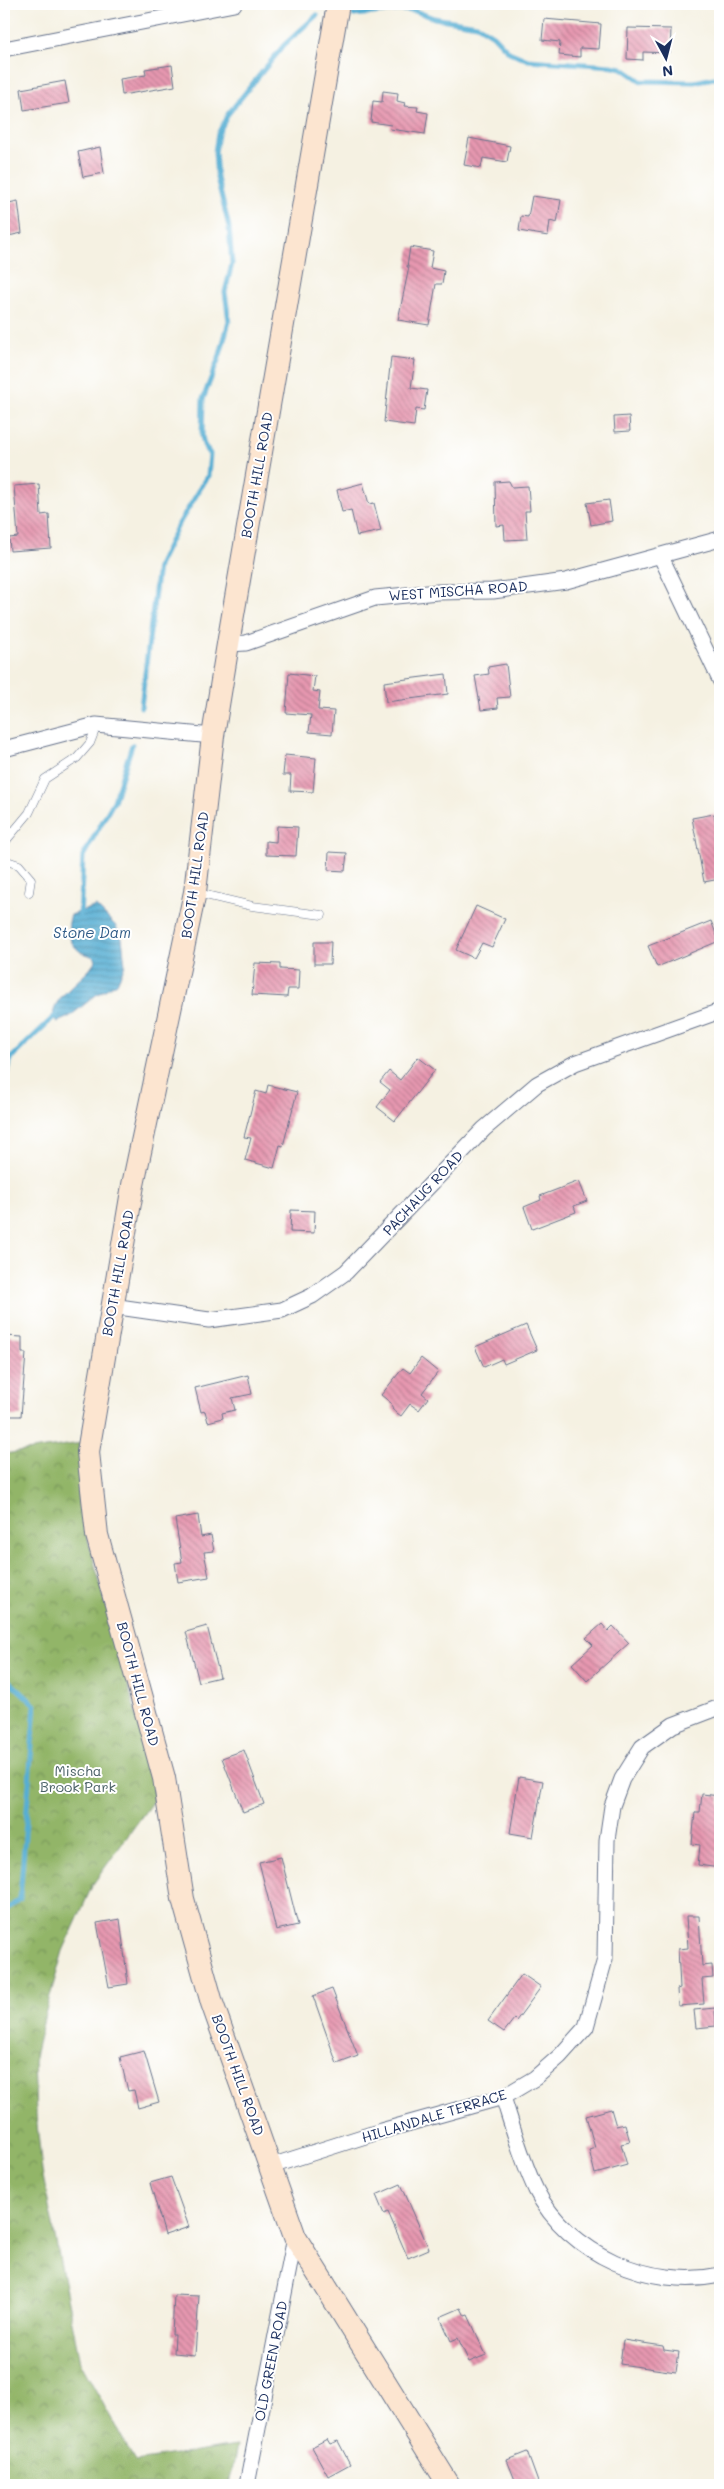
<svg xmlns="http://www.w3.org/2000/svg" width="724" height="2489" font-family="Mali,sans-serif">
	<style>
		.forest { fill: url(#forest-crowns); stroke: #567263 }
		.water { fill: url(#water-rules); stroke: #386e98 }
		.lines { fill: none; stroke-linecap: round; stroke-linejoin: round }
		.stream { stroke: #56aed3; stroke-width: 5 }
		.building { fill: url(#building-back-hatch) }
		.lane-casing { stroke: #67738c; stroke-width: 9 }
		.street-casing { stroke: #67738c; stroke-width: 17 }
		.secondary-casing { stroke: #67738c; stroke-width: 24 }
		.lane { stroke: #fff; stroke-width: 8 }
		.street { stroke: #fff; stroke-width: 15 }
		.secondary { stroke: #fce5d0; stroke-width: 22 }
		.labels { text-anchor: middle; stroke-width: 4; stroke-linejoin: round; paint-order: stroke }
		.street-label { font-size: 14px; fill: #1b2f5e; stroke: #fff }
		.park-label { font-size: 14px; fill: #4a6066; stroke: #fff }
		.water-label { font-size: 15px; font-style: italic; fill: #305b87; stroke: #fff }
	</style>
	<defs>
		<pattern id="forest-crowns" width="20" height="18" patternUnits="userSpaceOnUse" patternTransform="scale(1.25)"><rect width="20" height="18" fill="#92b568"/><path d="M2 6a3 3 0 1 1 6 0M12 15a3 3 0 1 1 6 0" fill="none" stroke="#769459"/></pattern>
		<pattern id="water-rules" width="6" height="5" patternUnits="userSpaceOnUse" patternTransform="scale(1.25)"><rect width="6" height="5" fill="#56aed3"/><path d="M0 2.5h6" fill="none" stroke="#468eae"/></pattern>
		<pattern id="building-back-hatch" width="6" height="6" patternUnits="userSpaceOnUse" patternTransform="scale(1.25)"><rect width="6" height="6" fill="#e798b0"/><path d="M-1 5l2 2M0 0l6 6M5-1l2 2" fill="none" stroke="#ba7c92"/></pattern>
	</defs>
	<rect width="100%" height="100%" fill="#fff"/>
	<filter id="ink" filterUnits="userSpaceOnUse"><feTurbulence type="fractalNoise" baseFrequency=".02" numOctaves="2"/><feDisplacementMap in="SourceGraphic" scale="10" xChannelSelector="R" yChannelSelector="G"/><feConvolveMatrix kernelMatrix="1 2 1 2 8 2 1 2 1" color-interpolation-filters="sRGB"/></filter>
	<filter id="wash" filterUnits="userSpaceOnUse"><feTurbulence type="fractalNoise" baseFrequency=".0096" numOctaves="4" result="noise"/><feDisplacementMap in="SourceGraphic" scale="20" xChannelSelector="R" yChannelSelector="G"/><feGaussianBlur stdDeviation="1.12" result="paint"/><feColorMatrix in="noise" values="0 0 0 0 0 0 0 0 0 0 0 0 0 0 0 0 0 1.4 0 .05"/><feComposite in="paint" operator="in"/></filter>
	<g filter="url(#wash)">
		<rect width="100%" height="100%" fill="#f5f1e2"/>
		<path class="forest" d="M81 1443 78 1503 158 1794 93 1884 63 1951 45 2014 34 2061 36 2115 42 2171 80 2362 135 2461 237 2446 229 2485H4V1454Z"/>
		<path class="water" d="M96 906 115 925 122 938 125 965 117 983 96 995 69 1017 57 1022C40 1002 91 977 96 959 92 955 87 955 81 952 68 943 66 929 71 915Z"/>
		<g class="lines">
			<path class="stream" d="M354 15 400 10 415 11 434 18 477 25 493 35 509 52 528 60 611 66 622 68 641 81 694 82 714 78 720 80
				M141 707 158 566 177 527 208 476 210 454 204 445 202 436 203 399 220 355 229 321 225 292 232 264 229 227 217 178 215 152 218 134 228 114 284 45 317 15
				M80 918 83 856 114 801 132 745
				M4 1085 10 1059 59 1012
				M4 1676 35 1705 20 1899 4 1912"/>
		</g>
		<g id="blocks">
			<path class="building" d="M544 19 601 24 599 49 580 48V57L559 55 560 42 542 40Z
				M628 28 671 29 670 53 643 52V60L627 59Z
				M172 65 175 86 122 95 120 79 146 75 145 69Z
				M65 81 69 103 24 110 21 89Z
				M383 91 398 93 397 101 405 103 404 106 418 107 417 111 428 113 425 134 390 129 391 125 371 122 373 101 382 102Z
				M469 138 510 146 507 162 483 158 481 168 464 165Z
				M100 147 104 173 83 177 78 152Z
				M532 196 561 200 557 223 550 221 548 236 519 231 521 216 528 217Z
				M18 201 22 233 4 237V204Z
				M410 247 433 251 430 268 444 271 442 284H436L429 325 398 320 409 267H407Z
				M391 357 415 360 411 388 427 390 424 410 416 409 414 426 384 422Z
				M629 416 630 431 615 432 614 417Z
				M509 481 512 487 528 486 530 511H525L527 539 505 540 504 525 496 526 495 482Z
				M363 483 369 504 374 503 381 531 357 536 351 510 342 512 337 490Z
				M39 484 41 515 49 514 51 548 10 551 9 538 18 537 14 486Z
				M609 500 612 521 591 525 587 503Z
				M506 664 510 697 497 698 498 708 481 710 475 676 489 674 488 667Z
				M289 673 315 676 313 691 320 692 318 710 334 711 332 734 309 732 311 715 286 713Z
				M446 674 448 694 386 702 384 682Z
				M285 755 316 758 313 792 290 791 291 775H283Z
				M714 814 720 843V879L704 882 692 818Z
				M277 826 298 827 296 856 266 855V841L276 842Z
				M329 852 347 853 345 871 328 870Z
				M476 906 505 919 492 947 482 943 474 958 456 950Z
				M711 921 719 941 657 967 648 946Z
				M314 942H331L330 964H314Z
				M255 963 280 964V969L299 970 298 989H288L287 997 252 995Z
				M418 1057 435 1070 395 1121 377 1107 390 1090 380 1082 389 1071 400 1080Z
				M268 1085 297 1092 283 1146 280 1145 274 1168 245 1160 251 1138 244 1137 256 1091 266 1094Z
				M579 1181 587 1201 574 1206 576 1212 532 1229 524 1207 541 1200 540 1196Z
				M291 1210 315 1211 314 1233 290 1232Z
				M526 1325 537 1350 504 1364 502 1359 484 1367 475 1347Z
				M4 1336 22 1337V1353H26L21 1416H4Z
				M421 1358 438 1372 422 1393 428 1398 419 1410 410 1404 401 1416 393 1410 391 1403 381 1395 403 1368 410 1373Z
				M248 1375 252 1394 232 1398 235 1410 222 1413 223 1418 208 1422 205 1411 201 1412 195 1388Z
				M198 1515 201 1537 211 1535 214 1551 204 1552 209 1577 178 1582 175 1563 182 1562 175 1519Z
				M602 1624 608 1631 613 1626 629 1643 587 1681 572 1664 593 1645 586 1638Z
				M207 1626 220 1677 199 1682 186 1632Z
				M244 1750 264 1804 243 1812 222 1758Z
				M519 1777 543 1781 533 1837 510 1833Z
				M702 1794 720 1796V1868L698 1865 700 1845 692 1844 695 1812H700Z
				M281 1857 298 1925 276 1930 259 1862Z
				M686 1916H699L702 1966 712 1965 713 1978 702 1979 704 2004 678 2006 677 1989 680 1988 678 1949 688 1948Z
				M120 1919 128 1984 109 1987 97 1923Z
				M522 1974 541 1987 516 2021 514 2019 504 2032 488 2021Z
				M332 1989 358 2056 337 2064 313 1996Z
				M715 2008 716 2026 696 2028 694 2010Z
				M144 2051 159 2102 138 2108 134 2090 128 2091 120 2057Z
				M611 2109 616 2126 625 2124 630 2142 621 2144 627 2165 595 2174 589 2150 595 2148 586 2116Z
				M171 2177 189 2227 165 2235 150 2183Z
				M401 2184 429 2249 408 2258 388 2212 384 2214 376 2195Z
				M174 2295 199 2296 195 2355 174 2353 175 2335H172Z
				M461 2308 465 2316 468 2315 486 2355 469 2362 458 2338 451 2341 440 2317Z
				M623 2340 663 2346 664 2350 679 2352 676 2372 620 2364Z
				M327 2439 330 2444 338 2441 350 2464 328 2476 312 2447Z
				M527 2452 539 2485H517L507 2460Z"/>
		</g>
	</g>
	<g filter="url(#ink)">
		<use href="#blocks" fill-opacity="0" stroke="#67738c" stroke-width="1"/>
		<g class="lines">
			<g class="lane-casing">
				<path id="lane" d="M4 843 29 813 45 779 77 758 90 743 97 725
					M4 860 19 865 31 879 29 892
					M197 893 252 906 322 915"/>
			</g>
			<g class="street-casing">
				<path id="street" d="M4 49 234 4
					M661 557 720 680
					M228 644 246 643 375 598 438 592 493 591 566 581 720 539
					M4 749 96 725 213 736
					M112 1306 209 1320 282 1310 312 1296 346 1272 484 1129 537 1084 575 1063 720 1011
					M503 2097C513 2128 522 2161 536 2190 568 2254 652 2290 720 2275
					M271 2166 381 2131 503 2097 535 2078 560 2056 586 2027 605 1959 607 1840 612 1806 622 1779 642 1747 673 1725 720 1707
					M247 2485 295 2237"/>
			</g>
			<g class="secondary-casing">
				<path id="secondary" d="M338 4 228 644 213 736 195 892 133 1185 88 1452 97 1535 164 1778 183 1899 212 2003 295 2237 449 2485"/>
			</g>
			<use href="#lane" class="lane"/>
			<use href="#street" class="street"/>
			<use href="#secondary" class="secondary"/>
		</g>
	</g>
	<g class="labels">
		<g class="street-label">
			<text transform="translate(257 475) rotate(-80)" y="5">BOOTH HILL ROAD</text>
			<text transform="translate(458 591) rotate(-4)" y="5">WEST MISCHA ROAD</text>
			<text transform="translate(195 875) rotate(-82)" y="5">BOOTH HILL ROAD</text>
			<text transform="translate(423 1193) rotate(-47)" y="5">PACHAUG ROAD</text>
			<text transform="translate(118 1273) rotate(-80)" y="5">BOOTH HILL ROAD</text>
			<text transform="translate(138 1684) rotate(75)" y="5">BOOTH HILL ROAD</text>
			<text transform="translate(238 2075) rotate(70)" y="5">BOOTH HILL ROAD</text>
			<text transform="translate(434 2116) rotate(-17)" y="5">HILLANDALE TERRACE</text>
			<text transform="translate(271 2361) rotate(-79)" y="5">OLD GREEN ROAD</text>
		</g>
		<g class="park-label">
			<text x="78" y="1776">Mischa<tspan x="78" dy="16">Brook Park</tspan></text>
		</g>
		<g class="water-label">
			<text x="92" y="938">Stone Dam</text>
		</g>
	</g>
	<rect width="724" height="2489" fill="none" stroke="#fff" stroke-width="20"/>
	<g transform="translate(666 58) rotate(173)" stroke="#ffffff" stroke-width="4" paint-order="stroke">
	<path d="M0-4L9 19L0 12L-9 19Z" fill="#1b2f5e"/>
	<text y="-8" font-size="14" font-weight="bold" text-anchor="middle" fill="#1b2f5e">N</text>
	</g>
</svg>
